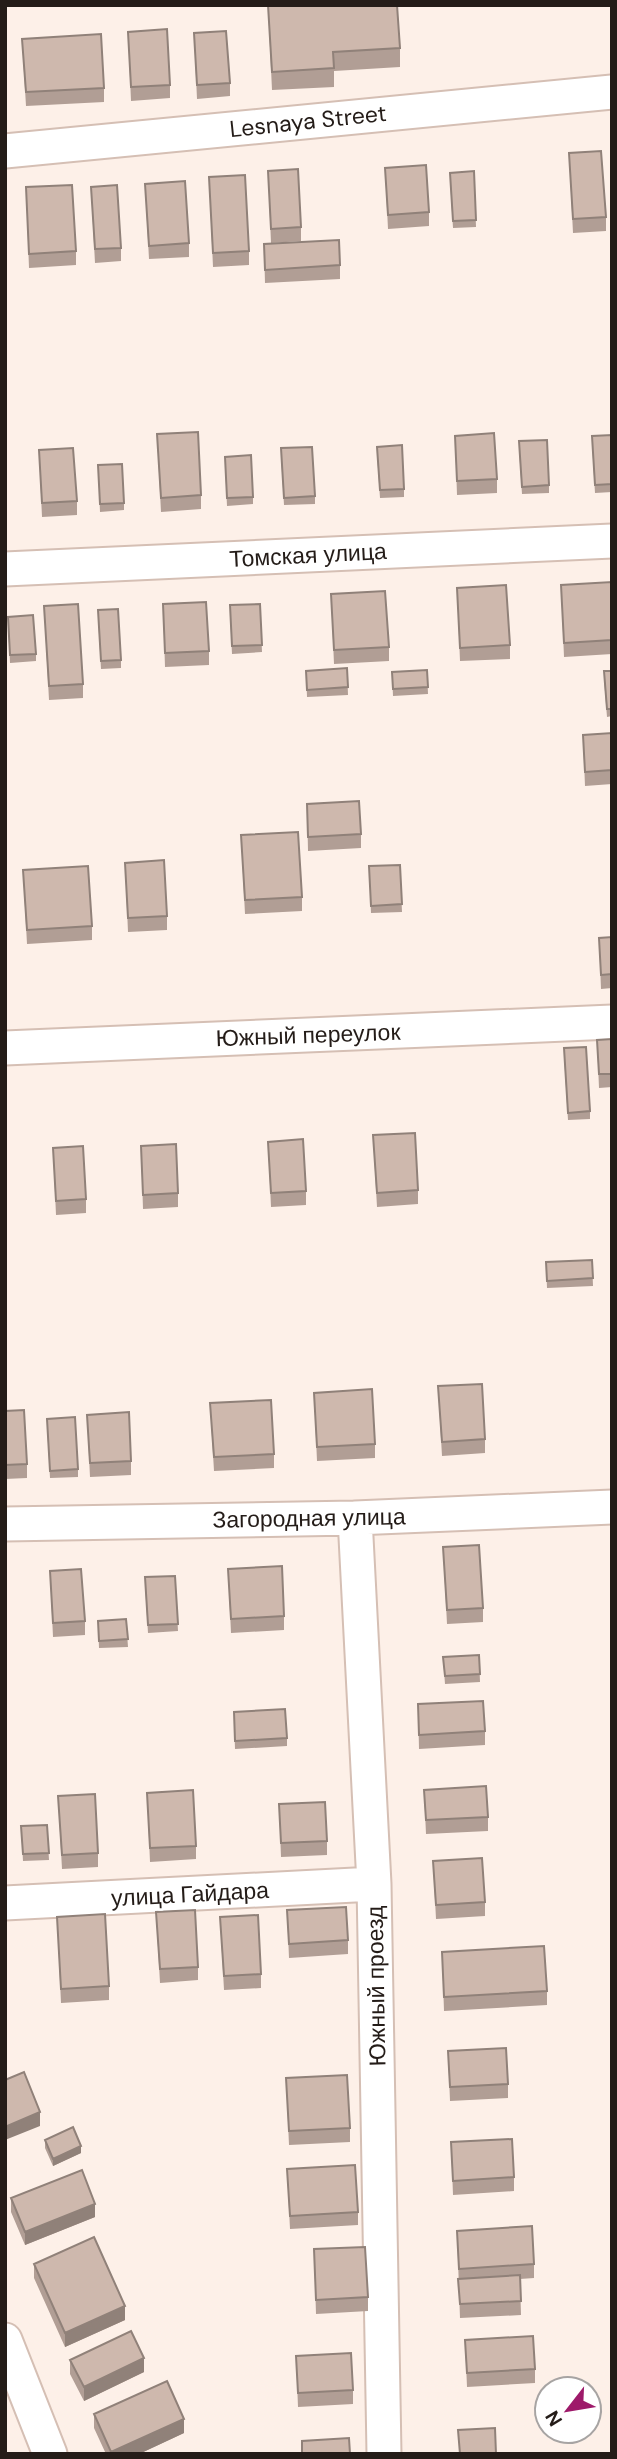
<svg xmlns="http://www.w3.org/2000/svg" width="617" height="2459" font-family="'DM Sans',sans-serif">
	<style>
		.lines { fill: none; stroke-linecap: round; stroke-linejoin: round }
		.minor-casing { stroke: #d5bfb4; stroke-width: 37 }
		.minor { stroke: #fff; stroke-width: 33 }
		.wall { fill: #b19e95 }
		.shaded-wall { fill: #908179 }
		.building { fill: #ceb8ad; stroke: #908179; stroke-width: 2 }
		.labels { text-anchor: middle; stroke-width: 5; stroke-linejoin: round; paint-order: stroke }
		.street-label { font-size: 23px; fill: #241c18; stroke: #fff }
	</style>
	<rect width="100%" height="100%" fill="#fdf0e8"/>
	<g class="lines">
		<g class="minor-casing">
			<path id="minor" d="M5 151 612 92
				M5 569 612 541
				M5 1048 612 1022
				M355 1518 374 1884 384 2454
				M5 1524 355 1518 612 1507
				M5 1903 374 1884
				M5 2340 50 2454"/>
		</g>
		<use href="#minor" class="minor"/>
	</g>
	<path class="wall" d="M268 5 400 48V67L334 71V87L272 90Z
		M128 32 170 85V98L131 101Z
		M194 33 230 83V96L197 99Z
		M22 39 104 88V102L26 106Z
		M569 153 606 217V231L573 233Z
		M385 168 429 212V226L388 229Z
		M268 171 301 227V241L271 243Z
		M474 171 476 227 453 228 450 180Z
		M209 177 249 251V265L213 267Z
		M145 184 189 243V257L149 259Z
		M26 187 76 251V265L29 268Z
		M91 187 121 248V261L95 263Z
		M264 244 340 265V279L265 283Z
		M157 434 201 495V509L161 512Z
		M612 435V492L595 493 592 443Z
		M455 436 497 479V493L457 495Z
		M519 449 549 485V493L522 494Z
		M39 450 77 501V515L42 517Z
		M377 454 404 489V497L380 498Z
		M281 456 315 496V504L284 505Z
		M225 464 253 497V504L227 506Z
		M98 465 124 503V510L100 512Z
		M612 582V654L564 657 561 585Z
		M457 588 510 645V659L460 661Z
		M331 594 389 647V661L334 664Z
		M163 604 209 651V665L165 667Z
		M260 604 262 652 232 654 230 613Z
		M44 606 83 684V698L49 700Z
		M98 617 121 660V668L101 669Z
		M8 624 36 654V661L10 663Z
		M347 668 348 695 307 697 306 671Z
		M427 670 428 694 393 696 392 672Z
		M612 671V716L607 717 604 679Z
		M612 733V784L585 786 583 735Z
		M307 804 361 834V848L308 851Z
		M241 835 302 897V911L245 914Z
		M125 863 167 916V930L128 932Z
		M400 865 402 912 371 913 369 866Z
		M23 870 92 926V940L27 944Z
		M612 937V988L601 989 599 938Z
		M612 1039V1087L599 1088 597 1040Z
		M564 1056 590 1111V1119L568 1120Z
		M373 1135 418 1190V1204L377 1207Z
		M268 1142 306 1191V1205L271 1207Z
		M141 1146 178 1193V1207L143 1209Z
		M53 1148 86 1199V1213L56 1215Z
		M592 1260 593 1286 547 1288 546 1262Z
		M438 1386 485 1439V1453L442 1456Z
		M314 1393 375 1444V1458L317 1461Z
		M210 1403 274 1454V1468L214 1471Z
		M5 1411 27 1464V1478L5 1479Z
		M87 1415 131 1461V1475L90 1477Z
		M47 1426 78 1469V1477L50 1478Z
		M443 1547 483 1608V1622L447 1624Z
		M228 1569 284 1616V1630L231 1633Z
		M50 1571 85 1621V1635L53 1637Z
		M175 1576 178 1631 148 1633 145 1585Z
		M126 1619 128 1647 99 1648 98 1621Z
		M479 1655 480 1682 445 1684 443 1657Z
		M418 1704 485 1731V1745L419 1749Z
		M234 1719 287 1738V1746L235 1749Z
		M424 1790 488 1817V1831L426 1834Z
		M147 1793 196 1846V1859L150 1862Z
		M58 1796 98 1853V1867L62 1869Z
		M279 1804 327 1841V1855L281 1857Z
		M47 1825 49 1860 23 1861 21 1826Z
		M433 1861 485 1902V1916L436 1919Z
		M287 1910 348 1940V1954L289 1958Z
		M156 1912 198 1967V1980L160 1983Z
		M57 1917 109 1986V2000L61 2003Z
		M220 1917 261 1974V1988L224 1990Z
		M442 1952 547 1991V2005L444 2011Z
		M448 2051 508 2084V2098L450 2101Z
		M286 2078 350 2128V2142L289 2145Z
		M45 2140 81 2153 53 2166 45 2148Z
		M451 2142 514 2177V2191L453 2195Z
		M287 2169 358 2212V2225L290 2229Z
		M11 2198 95 2217 25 2245 11 2212Z
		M457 2231 534 2264V2278L520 2279 521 2315 460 2318Z
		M314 2249 368 2297V2311L316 2314Z
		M34 2264 125 2320 65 2347 34 2278Z
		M465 2340 535 2369V2383L467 2387Z
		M296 2356 353 2390V2404L298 2407Z
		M70 2360 144 2372 84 2401 70 2374Z
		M94 2414 184 2433 139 2454H106L94 2428Z"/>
	<path class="shaded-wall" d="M40 2112V2126L5 2140V2127Z
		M81 2146V2153L53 2166V2159Z
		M95 2204V2217L25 2245V2232Z
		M125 2306V2320L65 2347V2333Z
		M144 2358V2372L84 2401V2387Z
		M184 2419V2433L139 2454H111V2452Z"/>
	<path class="building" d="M268 5H397L400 48 333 52 334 68 272 72Z
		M167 29 170 85 131 87 128 32Z
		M226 31 230 83 197 85 194 33Z
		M101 34 104 88 26 92 22 39Z
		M601 151 606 217 573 219 569 153Z
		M426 165 429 212 388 215 385 168Z
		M298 169 301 227 271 229 268 171Z
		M474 171 476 220 453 221 450 173Z
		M245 175 249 251 213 253 209 177Z
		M185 181 189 243 149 246 145 184Z
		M72 185 76 251 29 254 26 187Z
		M117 185 121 248 95 249 91 187Z
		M339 240 340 265 265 270 264 244Z
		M198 432 201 495 161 498 157 434Z
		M494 433 497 479 457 481 455 436Z
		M612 435V484L595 485 592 436Z
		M547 440 549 485 522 487 519 441Z
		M402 445 404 489 380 490 377 447Z
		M312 447 315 496 284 498 281 448Z
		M73 448 77 501 42 503 39 450Z
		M251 455 253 497 227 498 225 457Z
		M122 464 124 503 100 504 98 465Z
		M612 582V640L564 643 561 585Z
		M506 585 510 645 460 648 457 588Z
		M385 591 389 647 334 650 331 594Z
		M206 602 209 651 165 653 163 604Z
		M78 604 83 684 49 686 44 606Z
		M260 604 262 645 232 646 230 605Z
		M118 609 121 660 101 661 98 610Z
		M33 615 36 654 10 655 8 617Z
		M347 668 348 687 307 690 306 671Z
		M427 670 428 687 393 689 392 672Z
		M604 671H612V709H607Z
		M612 733V770L585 772 583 735Z
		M359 801 361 834 308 837 307 804Z
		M298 832 302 897 245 900 241 835Z
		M164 860 167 916 128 918 125 863Z
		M400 865 402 904 371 906 369 866Z
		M88 866 92 926 27 930 23 870Z
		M612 937V974L601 975 599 938Z
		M612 1039V1074H599L597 1040Z
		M586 1047 590 1111 568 1113 564 1048Z
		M415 1133 418 1190 377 1193 373 1135Z
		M303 1139 306 1191 271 1193 268 1142Z
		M176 1144 178 1193 143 1195 141 1146Z
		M83 1146 86 1199 56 1201 53 1148Z
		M592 1260 593 1278 547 1281 546 1262Z
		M482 1384 485 1439 442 1442 438 1386Z
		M372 1389 375 1444 317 1447 314 1393Z
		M271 1400 274 1454 214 1457 210 1403Z
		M24 1410 27 1464 5 1465V1411Z
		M129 1412 131 1461 90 1463 87 1415Z
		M75 1417 78 1469 50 1471 47 1419Z
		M479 1545 483 1608 447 1610 443 1547Z
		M282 1566 284 1616 231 1619 228 1569Z
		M81 1569 85 1621 53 1623 50 1571Z
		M175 1576 178 1624 148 1625 145 1577Z
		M126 1619 128 1639 99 1641 98 1621Z
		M479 1655 480 1674 445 1676 443 1657Z
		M483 1701 485 1731 419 1735 418 1704Z
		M285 1709 287 1738 235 1741 234 1712Z
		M486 1786 488 1817 426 1820 424 1790Z
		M193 1790 196 1846 150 1848 147 1793Z
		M95 1794 98 1853 62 1855 58 1796Z
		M325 1802 327 1841 281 1843 279 1804Z
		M47 1825 49 1853 23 1854 21 1826Z
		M482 1858 485 1902 436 1905 433 1861Z
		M346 1907 348 1940 289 1944 287 1910Z
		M195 1910 198 1967 160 1969 156 1912Z
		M105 1914 109 1986 61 1989 57 1917Z
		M258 1915 261 1974 224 1976 220 1917Z
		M544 1946 547 1991 444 1997 442 1952Z
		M506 2048 508 2084 450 2087 448 2051Z
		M24 2072 40 2112 5 2127V2080Z
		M347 2075 350 2128 289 2131 286 2078Z
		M73 2127 81 2146 53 2159 45 2140Z
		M512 2139 514 2177 453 2181 451 2142Z
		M355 2165 358 2212 290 2216 287 2169Z
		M82 2170 95 2204 25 2232 11 2198Z
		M532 2226 534 2264 459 2269 457 2231Z
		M94 2237 125 2306 65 2333 34 2264Z
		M365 2247 368 2297 316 2300 314 2249Z
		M520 2275 521 2301 460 2304 458 2279Z
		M131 2331 144 2358 84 2387 70 2360Z
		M533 2336 535 2369 467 2373 465 2340Z
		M351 2353 353 2390 298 2393 296 2356Z
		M167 2381 184 2419 111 2452 94 2414Z
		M495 2428 496 2454H460L458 2430Z
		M349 2438 350 2454H302V2441Z"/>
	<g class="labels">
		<g class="street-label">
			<text transform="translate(308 121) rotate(-6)" y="8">Lesnaya Street</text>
			<text transform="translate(308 555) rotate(-3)" y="8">Томская улица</text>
			<text transform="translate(308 1035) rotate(-2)" y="8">Южный переулок</text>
			<text transform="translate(309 1518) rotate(-1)" y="8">Загородная улица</text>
			<text transform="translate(190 1894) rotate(-3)" y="8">улица Гайдара</text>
			<text transform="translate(376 1986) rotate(-91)" y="8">Южный проезд</text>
		</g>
	</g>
	<rect width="617" height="2459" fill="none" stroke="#241c18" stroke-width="14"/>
	<g transform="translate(568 2410) rotate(239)"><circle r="33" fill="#ffffff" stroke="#a7a4a3" stroke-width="2"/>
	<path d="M0-5L12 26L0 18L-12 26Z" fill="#9e1a6a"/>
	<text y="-10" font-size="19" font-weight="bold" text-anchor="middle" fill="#241c18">N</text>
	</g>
</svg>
